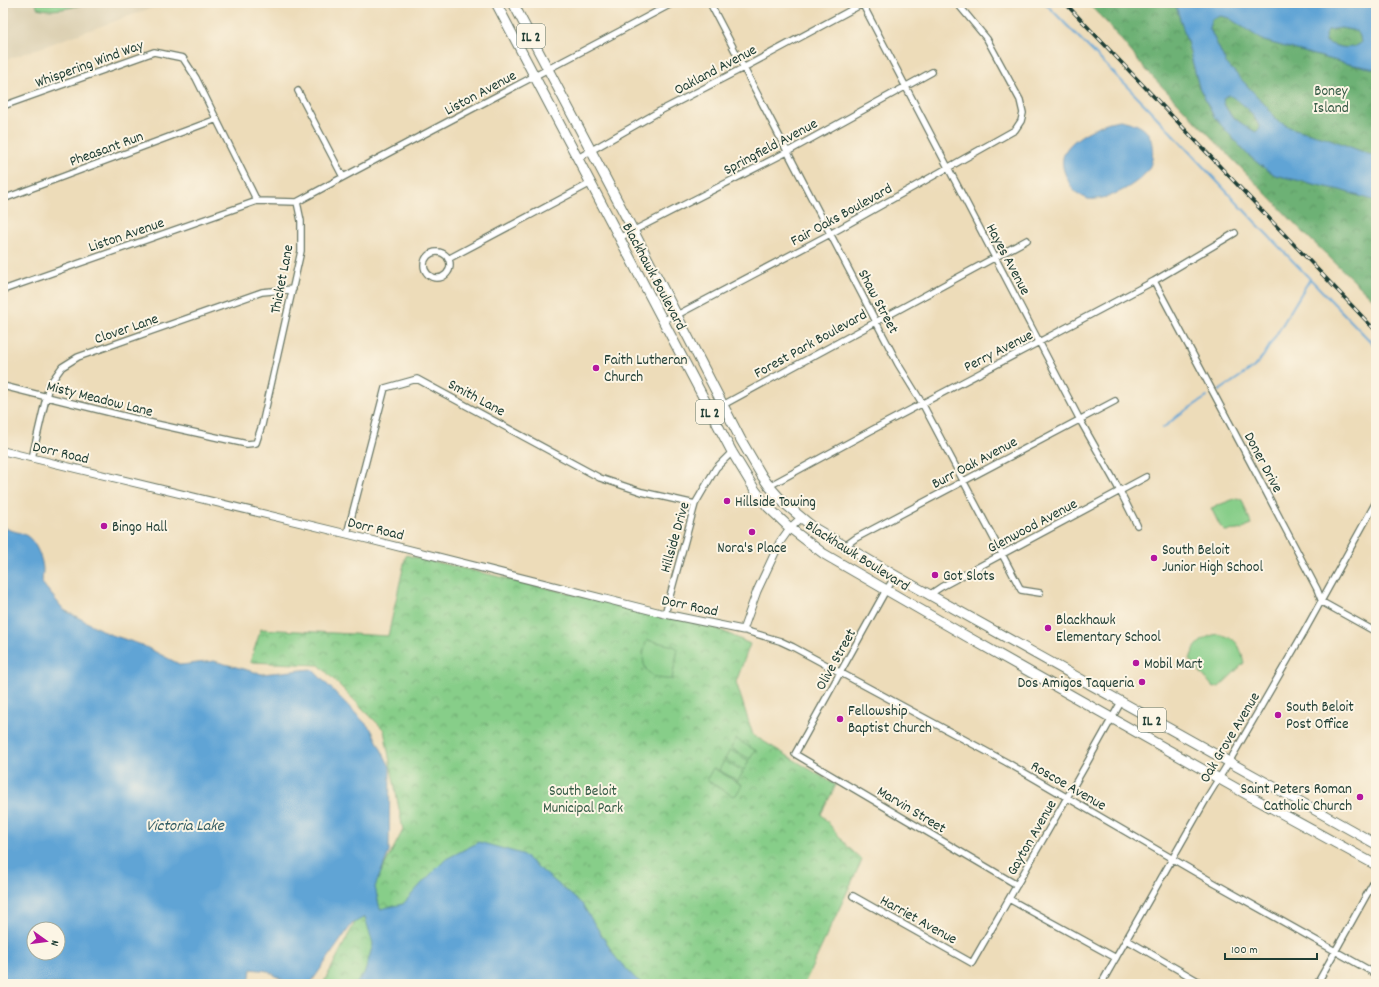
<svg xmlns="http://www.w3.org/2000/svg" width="1379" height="987" font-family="Dekko,sans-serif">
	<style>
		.built { fill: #dcd0b2 }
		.forest { fill: url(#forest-crowns); stroke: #467754 }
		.park { fill: url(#park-crowns); stroke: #53865e }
		.garden { fill: #87ce89; stroke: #53865e }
		.water { fill: #60a4d5; stroke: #407084; fill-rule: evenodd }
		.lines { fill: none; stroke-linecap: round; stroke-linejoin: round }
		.stream { stroke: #60a4d5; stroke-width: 2 }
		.minor-casing { stroke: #677563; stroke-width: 8 }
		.tertiary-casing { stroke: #677563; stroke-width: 9 }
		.primary-casing { stroke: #677563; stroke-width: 11 }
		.minor { stroke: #fff; stroke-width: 5.5 }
		.tertiary { stroke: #fff; stroke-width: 7 }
		.primary { stroke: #fff; stroke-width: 9 }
		.rail-casing { stroke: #1f3d34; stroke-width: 3.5 }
		.rail { stroke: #fcf5e5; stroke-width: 2; stroke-dasharray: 6; stroke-linecap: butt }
		.poi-dot { fill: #b5179e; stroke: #fcf5e5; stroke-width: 1.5 }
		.labels { text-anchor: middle; stroke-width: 4; stroke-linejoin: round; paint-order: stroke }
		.shield { fill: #fcf5e5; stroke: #617469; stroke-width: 1 }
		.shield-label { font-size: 14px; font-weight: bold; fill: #1f3d34 }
		.street-label { font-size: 15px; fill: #1f3d34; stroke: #fcf5e5 }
		.park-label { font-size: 15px; fill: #345a45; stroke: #fcf5e5 }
		.poi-label { font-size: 15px; fill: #1f3d34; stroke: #fcf5e5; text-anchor: start }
		.water-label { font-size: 16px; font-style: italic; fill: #325c64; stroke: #fcf5e5 }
	</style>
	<defs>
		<pattern id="forest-crowns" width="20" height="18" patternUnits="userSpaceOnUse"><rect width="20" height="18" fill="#6db175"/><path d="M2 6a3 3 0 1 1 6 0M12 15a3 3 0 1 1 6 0" fill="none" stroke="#599161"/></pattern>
		<pattern id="park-crowns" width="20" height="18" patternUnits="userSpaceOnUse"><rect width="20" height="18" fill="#87ce89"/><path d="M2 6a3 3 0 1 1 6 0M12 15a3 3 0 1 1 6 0" fill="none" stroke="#6ea871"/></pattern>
	</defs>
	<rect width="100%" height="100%" fill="#fcf5e5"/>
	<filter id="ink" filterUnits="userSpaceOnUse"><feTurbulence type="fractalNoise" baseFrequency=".025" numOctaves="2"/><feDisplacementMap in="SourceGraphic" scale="8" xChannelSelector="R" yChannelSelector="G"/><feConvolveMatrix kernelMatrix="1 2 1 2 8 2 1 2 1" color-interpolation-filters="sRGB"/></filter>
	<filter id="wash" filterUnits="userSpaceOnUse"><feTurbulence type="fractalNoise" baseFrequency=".012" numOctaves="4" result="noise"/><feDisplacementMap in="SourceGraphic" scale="16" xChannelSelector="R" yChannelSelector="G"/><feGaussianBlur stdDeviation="0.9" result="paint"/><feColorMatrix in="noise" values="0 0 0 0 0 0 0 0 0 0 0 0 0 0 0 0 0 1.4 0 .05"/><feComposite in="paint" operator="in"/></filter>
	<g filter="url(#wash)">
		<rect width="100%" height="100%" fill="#eddcb9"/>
		<path class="built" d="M3 3H166L3 61Z"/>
		<path class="forest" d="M1087 3H1175L1187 41 1199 87 1214 117 1247 154 1259 164 1275 175 1340 190 1376 201V302L1304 233 1148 72 1108 24Z
			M1221 16 1229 18 1264 41 1344 63 1376 69V157L1327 138 1291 128 1276 120 1267 107 1226 63 1209 27 1211 19Z
			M1341 28 1357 31 1360 36 1361 43C1351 51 1337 47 1326 42L1324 35 1328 30Z
			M1229 94C1246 106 1250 110 1260 128L1256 132C1243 125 1225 114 1223 98Z"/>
		<path class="park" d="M406 555 714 627 750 644 736 682 753 735 836 785 821 814 847 846 862 860 804 984H323L403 830 384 730 319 665 250 662 261 629 388 636Z"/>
		<path class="garden" d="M36 3H88C72 7 54 13 37 8Z
			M1237 498 1242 500 1251 524C1244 531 1235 530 1225 531L1220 526 1211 508Z
			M1218 634C1237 638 1240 645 1244 663L1219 687 1214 688 1190 660C1193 645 1204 636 1218 634Z
			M647 640 674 646 678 649 672 679C645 681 638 663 647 640Z
			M736 739 755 750 750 759 731 748Z
			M730 750 749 761 744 770 725 759Z
			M724 761 743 772 738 781 719 770Z
			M713 768 742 785 736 795 733 796 708 781 707 779Z"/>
		<path class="water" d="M1175 3H1376V69L1344 63 1264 41 1229 18 1221 16 1212 19 1209 27 1226 63 1267 107 1276 120 1291 128 1327 138 1376 157V201L1340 190 1275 175 1259 164 1247 154 1214 117 1199 87 1187 41ZM1341 28 1357 31 1360 36 1361 43C1351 51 1337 47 1326 42L1325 35 1328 30ZM1229 95C1244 104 1253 112 1260 128L1256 132C1243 125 1224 114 1223 98Z
			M1120 120C1135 123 1150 127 1152 145 1153 152 1153 159 1150 166 1143 183 1106 202 1088 199 1085 198 1080 195 1077 193 1071 189 1069 182 1066 176 1056 155 1069 143 1086 133 1099 126 1105 122 1120 120Z
			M3 527C10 531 21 532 27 536 36 542 43 560 43 570 43 574 42 579 42 583L64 610 109 634 142 645 181 665 214 661 262 674 312 669 371 729 390 767 389 852 375 887 380 909 403 904 423 882 446 859 479 842 522 854 582 904 616 958 636 979 644 984H356L365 972 373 944 365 917 352 924 310 984H289L268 971 251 969 249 984H3ZM34 929H58V953H34Z"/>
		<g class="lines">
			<path class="stream" d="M1045 3 1148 108 1258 225 1376 347
				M1219 391 1254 367 1264 355 1310 279
				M1163 428 1180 414 1207 397"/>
		</g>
	</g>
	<g filter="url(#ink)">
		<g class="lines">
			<g class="minor-casing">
				<path id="minor" d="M710 3 898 364 922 403 1021 590 1040 593
					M862 3 1080 420 1120 491 1137 525
					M298 91 343 177
					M3 106 154 52 183 58 196 78 257 201 297 202 301 221V251L262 425 256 443 247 444 156 424 3 386
					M578 158 660 111 745 67 864 3
					M3 199 217 119
					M297 202C422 134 548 70 673 3
					M619 238 787 152 932 72
					M424 265a13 13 0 1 1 26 0a13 13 0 1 1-26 0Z
					M448 259 591 183
					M1154 281 1264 488 1317 589 1322 602 1376 632
					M3 290 257 201
					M662 320 677 315 830 234 1015 130 1021 121 1023 113 1020 100 987 39 957 3
					M710 412 1027 240
					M32 458 49 385 62 367 78 357 262 292 293 289
					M769 486 872 430 1039 342 1154 281 1235 233
					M347 534 385 388 417 379 600 478 642 492 695 504
					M845 546 856 538 1115 401
					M896 576 886 590 795 754 1017 885
					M929 595 941 587 1146 477
					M665 614 695 504 716 468 732 452
					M743 630 780 641 793 647 1006 762 1214 883 1376 974
					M853 896 972 963 1088 761 1121 702
					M1009 899 1116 958
					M1127 940 1203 984
					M1101 984 1208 796 1229 762 1304 632 1376 502
					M1317 984 1376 878"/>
			</g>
			<g class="tertiary-casing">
				<path id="tertiary" d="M3 451 347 534 665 614 743 630 757 591 780 542 790 528 801 518"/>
			</g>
			<g class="primary-casing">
				<path id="primary" d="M496 3 732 452 755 490 768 507 790 528 824 554 966 636 1248 795 1376 865
					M513 3 633 230 741 440 762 476 769 486 784 503 814 528 896 576 1376 844"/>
			</g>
			<use href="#minor" class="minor"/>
			<use href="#tertiary" class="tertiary"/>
			<use href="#primary" class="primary"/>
			<g class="rail-casing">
				<path id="rail" d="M1065 3 1376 331"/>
			</g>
			<use href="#rail" class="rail"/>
		</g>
	</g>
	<g class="poi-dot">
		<circle cx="596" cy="368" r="4"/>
		<circle cx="727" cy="501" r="4"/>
		<circle cx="104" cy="526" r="4"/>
		<circle cx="752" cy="532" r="4"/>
		<circle cx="1154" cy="558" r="4"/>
		<circle cx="935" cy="575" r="4"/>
		<circle cx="1048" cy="628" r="4"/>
		<circle cx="1136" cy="663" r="4"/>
		<circle cx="1142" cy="682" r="4"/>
		<circle cx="1278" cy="715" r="4"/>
		<circle cx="840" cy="719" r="4"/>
		<circle cx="1360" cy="797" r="4"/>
	</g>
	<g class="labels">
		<g class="shield">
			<rect x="517" y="24" width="28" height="24" rx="3"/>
			<rect x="696" y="400" width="28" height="24" rx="3"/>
			<rect x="1138" y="708" width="28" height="24" rx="3"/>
		</g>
		<g class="shield-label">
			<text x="531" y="41">IL 2</text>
			<text x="710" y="417">IL 2</text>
			<text x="1152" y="725">IL 2</text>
		</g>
		<g class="street-label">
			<text transform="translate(89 63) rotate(-20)" y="5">Whispering Wind Way</text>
			<text transform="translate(715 69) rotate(-28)" y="5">Oakland Avenue</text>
			<text transform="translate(480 92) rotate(-28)" y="5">Liston Avenue</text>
			<text transform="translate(770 146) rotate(-28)" y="5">Springfield Avenue</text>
			<text transform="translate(106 148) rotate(-20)" y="5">Pheasant Run</text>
			<text transform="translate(841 214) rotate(-29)" y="5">Fair Oaks Boulevard</text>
			<text transform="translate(126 234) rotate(-19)" y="5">Liston Avenue</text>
			<text transform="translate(1009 259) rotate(62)" y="5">Hayes Avenue</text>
			<text transform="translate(655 276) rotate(62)" y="5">Blackhawk Boulevard</text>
			<text transform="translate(281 279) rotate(-79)" y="5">Thicket Lane</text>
			<text transform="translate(879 301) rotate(62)" y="5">Shaw Street</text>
			<text transform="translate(126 328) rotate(-19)" y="5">Clover Lane</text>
			<text transform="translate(810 343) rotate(-29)" y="5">Forest Park Boulevard</text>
			<text transform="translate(998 350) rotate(-27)" y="5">Perry Avenue</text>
			<text transform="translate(477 397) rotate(28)" y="5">Smith Lane</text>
			<text transform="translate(100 398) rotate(14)" y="5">Misty Meadow Lane</text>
			<text transform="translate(61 452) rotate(13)" y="5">Dorr Road</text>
			<text transform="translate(974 462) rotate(-28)" y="5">Burr Oak Avenue</text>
			<text transform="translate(1264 462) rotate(62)" y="5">Doner Drive</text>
			<text transform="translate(1032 525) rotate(-28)" y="5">Glenwood Avenue</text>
			<text transform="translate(376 528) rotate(14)" y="5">Dorr Road</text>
			<text transform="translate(674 537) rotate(-74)" y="5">Hillside Drive</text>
			<text transform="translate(858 555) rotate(32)" y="5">Blackhawk Boulevard</text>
			<text transform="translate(690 605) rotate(12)" y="5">Dorr Road</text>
			<text transform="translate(835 659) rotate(-61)" y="5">Olive Street</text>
			<text transform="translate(1229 737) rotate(-59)" y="5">Oak Grove Avenue</text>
			<text transform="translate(1069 785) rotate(30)" y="5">Roscoe Avenue</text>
			<text transform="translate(912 809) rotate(31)" y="5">Marvin Street</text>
			<text transform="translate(1031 837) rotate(-60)" y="5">Gayton Avenue</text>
			<text transform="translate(919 919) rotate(29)" y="5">Harriet Avenue</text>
		</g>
		<g class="park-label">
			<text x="1331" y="95">Boney<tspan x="1331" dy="17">Island</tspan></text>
			<text x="583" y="795">South Beloit<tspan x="583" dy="17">Municipal Park</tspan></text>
		</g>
		<g class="poi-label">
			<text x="604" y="364">Faith Lutheran<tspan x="604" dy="17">Church</tspan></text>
			<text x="735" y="506">Hillside Towing</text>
			<text x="112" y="531">Bingo Hall</text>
			<text x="752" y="552" text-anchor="middle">Nora's Place</text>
			<text x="1162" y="554">South Beloit<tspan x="1162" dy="17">Junior High School</tspan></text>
			<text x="943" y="580">Got Slots</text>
			<text x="1056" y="624">Blackhawk<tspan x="1056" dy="17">Elementary School</tspan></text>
			<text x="1144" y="668">Mobil Mart</text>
			<text x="1134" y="687" text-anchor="end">Dos Amigos Taqueria</text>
			<text x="1286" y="711">South Beloit<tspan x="1286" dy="17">Post Office</tspan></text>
			<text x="848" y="715">Fellowship<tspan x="848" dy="17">Baptist Church</tspan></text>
			<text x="1352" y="793" text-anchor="end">Saint Peters Roman<tspan x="1352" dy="17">Catholic Church</tspan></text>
		</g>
		<g class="water-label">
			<text x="185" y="830">Victoria Lake</text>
		</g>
	</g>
	<rect width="1379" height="987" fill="none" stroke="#fcf5e5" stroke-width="16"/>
	<g transform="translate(46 941) rotate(104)"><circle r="19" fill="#fcf5e5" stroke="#a4ab9e"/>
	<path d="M0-3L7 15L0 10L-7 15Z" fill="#b5179e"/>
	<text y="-6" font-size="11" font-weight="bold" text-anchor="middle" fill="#1f3d34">N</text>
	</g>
	<path d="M1225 953v6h92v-6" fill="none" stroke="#1f3d34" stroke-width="2"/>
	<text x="1231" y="953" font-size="12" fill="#1f3d34" stroke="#fcf5e5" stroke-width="3" paint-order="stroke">100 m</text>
</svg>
